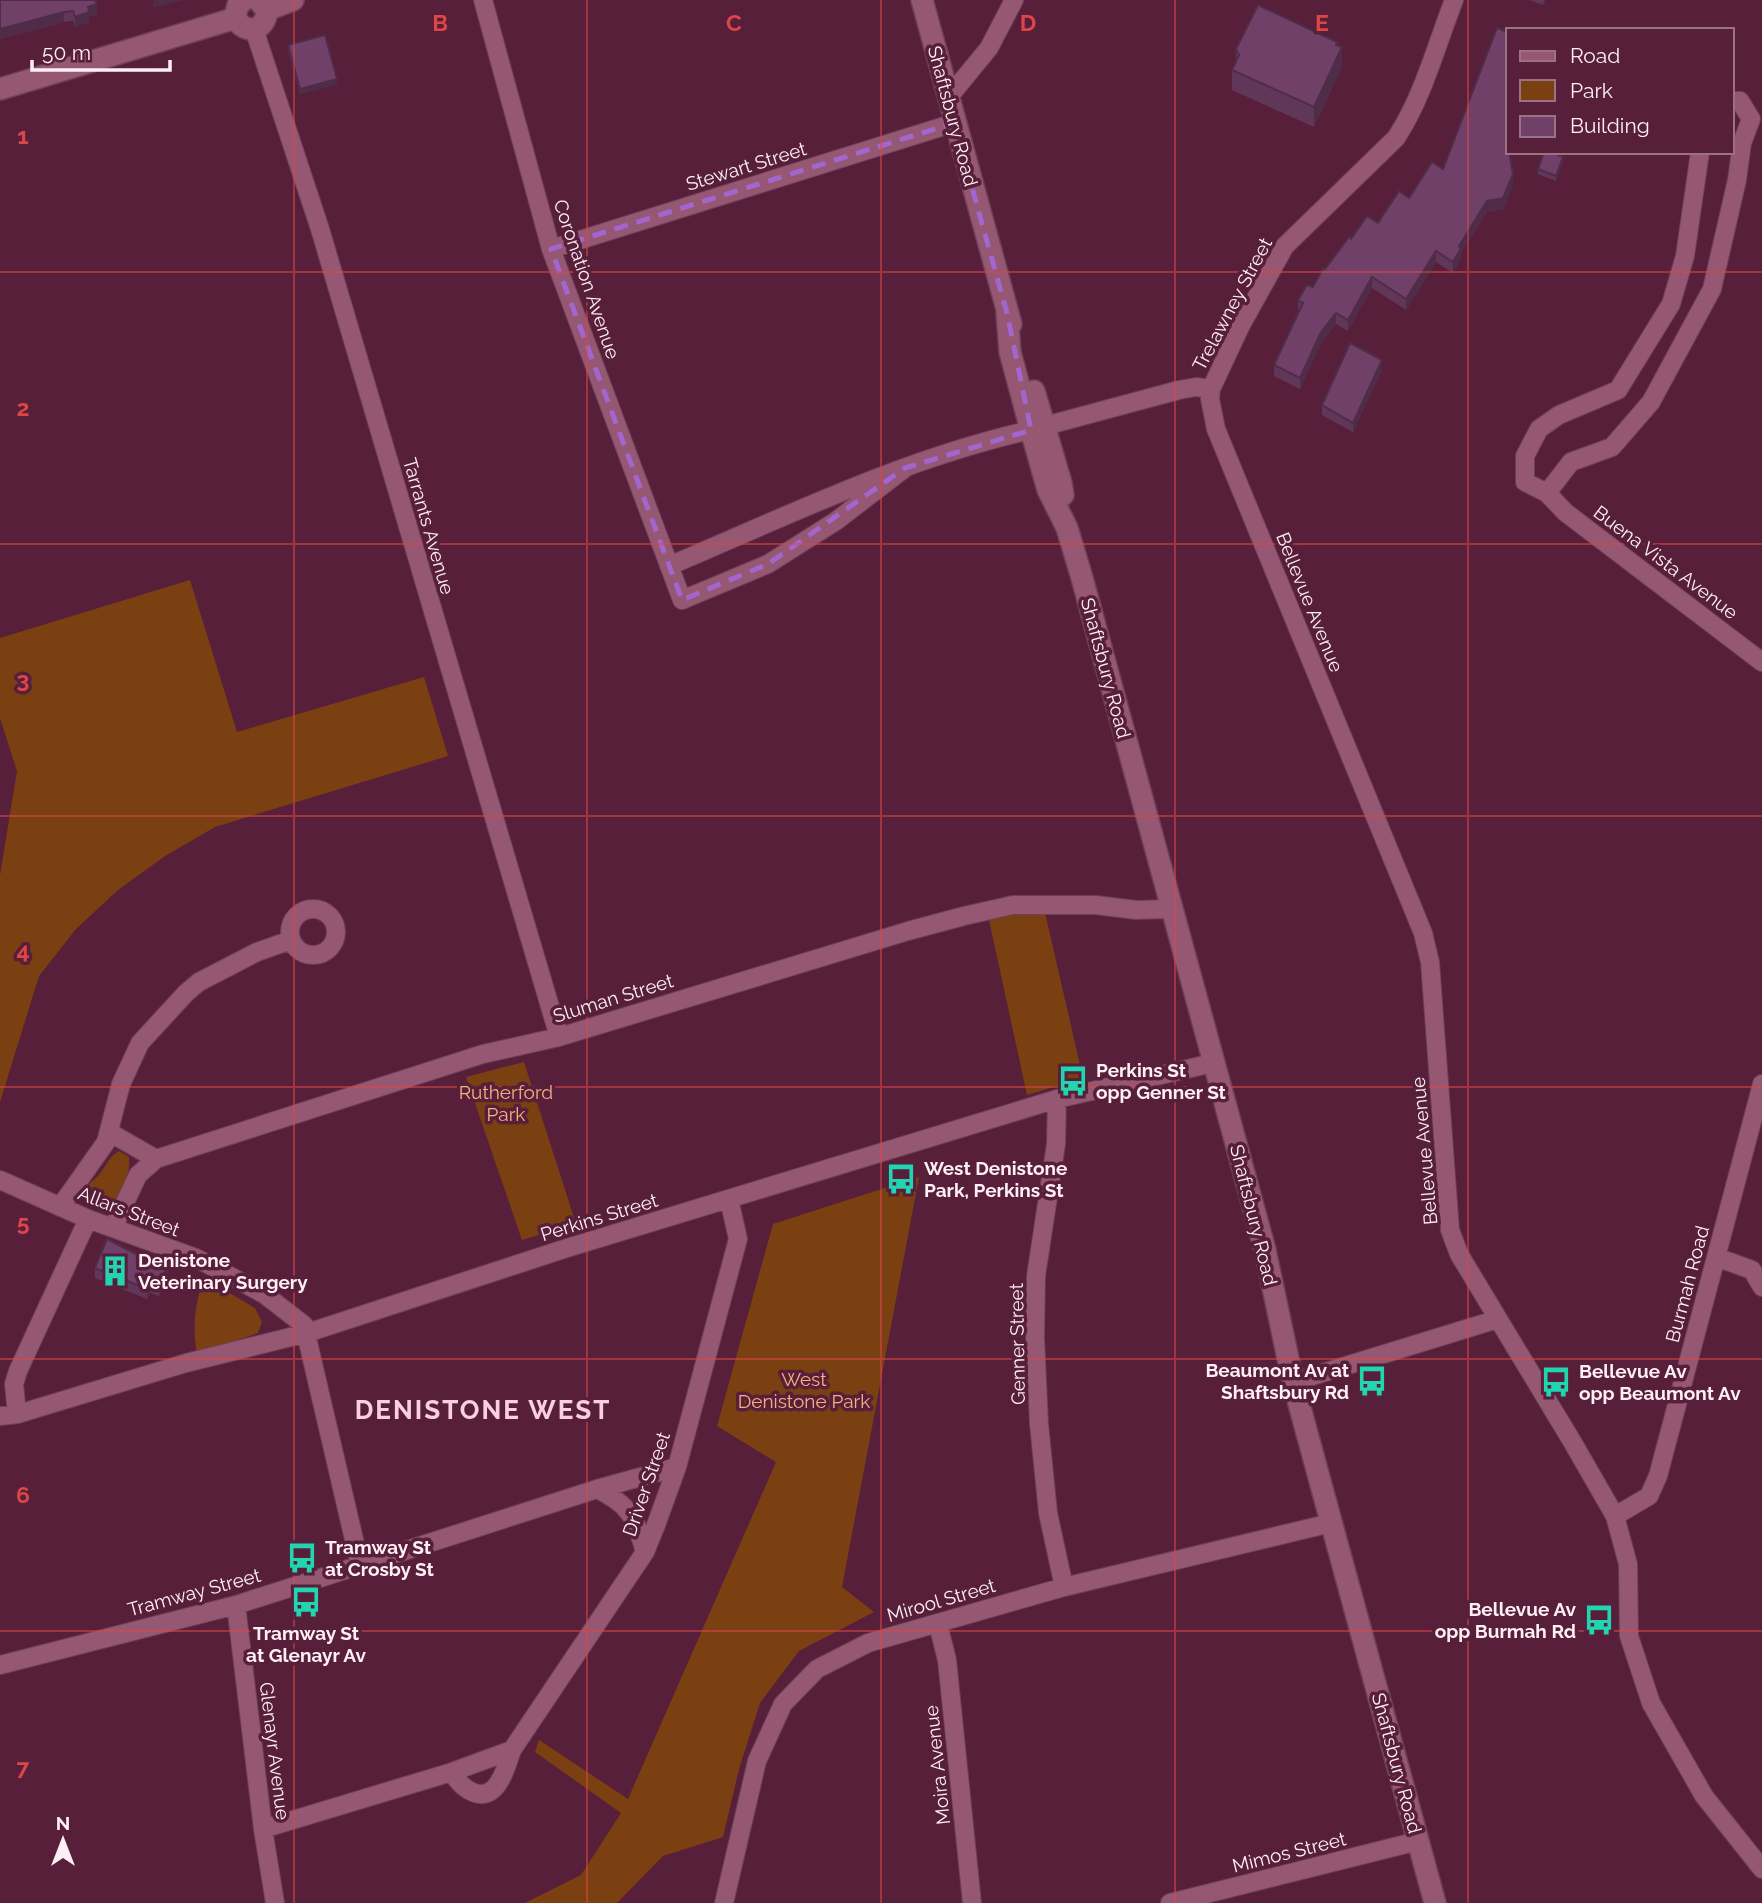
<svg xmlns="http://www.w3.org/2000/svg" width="1762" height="1903" font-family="Raleway,sans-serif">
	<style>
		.green { fill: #7b4012 }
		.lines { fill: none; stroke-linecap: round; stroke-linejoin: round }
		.minor-casing { stroke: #6c4057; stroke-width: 20 }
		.tertiary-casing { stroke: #6c4057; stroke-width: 24 }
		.minor { stroke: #955771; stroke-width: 18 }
		.tertiary { stroke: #955771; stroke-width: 21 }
		.wall { fill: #613759 }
		.shaded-wall { fill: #4f2d49 }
		.building { fill: #714068; stroke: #4f2d49; stroke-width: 2 }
		.marked { fill: none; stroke: #a266cf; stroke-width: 5; stroke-dasharray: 14 9; stroke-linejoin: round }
		.grid { fill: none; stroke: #dc4647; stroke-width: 2; stroke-opacity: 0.55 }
		.labels { text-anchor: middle; stroke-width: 7; stroke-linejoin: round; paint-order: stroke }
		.street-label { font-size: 19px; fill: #feeff5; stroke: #571f39 }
		.poi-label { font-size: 19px; font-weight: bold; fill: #feeff5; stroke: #571f39; text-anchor: start }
		.park-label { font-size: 19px; fill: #f7af80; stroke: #571f39 }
		.district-label { font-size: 26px; font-weight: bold; letter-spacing: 2px; fill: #facfdf; stroke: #571f39 }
		.grid-label { font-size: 23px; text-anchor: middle; font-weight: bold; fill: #dc4647; stroke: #571f39; stroke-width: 7; stroke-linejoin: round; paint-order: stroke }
	</style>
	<rect width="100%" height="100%" fill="#571f39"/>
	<path class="green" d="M190 580 237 732 424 677 448 756 215 827 165 856 118 890 76 929 39 976 0 1102V875L17 771 0 718V638Z
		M1044 908 1083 1078 1027 1095 989 920Z
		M524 1062 576 1224 522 1240 466 1077Z
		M119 1151 129 1157C131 1170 122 1205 108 1209 102 1211 96 1208 91 1206 86 1200 84 1192 89 1185 91 1181 94 1180 97 1177 105 1169 109 1156 119 1151Z
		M919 1177 842 1587 874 1612 799 1651 760 1703 739 1769 723 1837 663 1856 617 1903H525L581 1875 621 1813 535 1752 539 1740 628 1799 776 1462 717 1426 773 1224Z
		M204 1278 255 1308 262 1322 258 1333 197 1354C192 1329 195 1302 204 1278Z"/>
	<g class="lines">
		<g class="minor-casing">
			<path id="minor" d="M483 0 551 249 682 600 768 564 836 521 905 468
				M254 29 320 229 559 1037
				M948 98 989 48 1014 0
				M1700 152 1685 256 1671 304 1618 390 1559 415 1539 429 1525 456V482L1547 493 1565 512 1762 662
				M551 249 954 123
				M1211 389 1210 399 1216 429 1423 933 1430 962 1450 1230 1459 1254 1573 1443 1615 1516 1628 1564 1629 1636 1651 1703 1704 1796 1762 1869
				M1045 426 1179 390 1196 387 1211 389 1241 325 1285 246 1396 138C1423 97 1436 46 1454 0
				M1547 493 1571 462 1612 447 1651 402 1712 289 1737 180 1742 143 1751 119 1740 101H1732
				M669 566C787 516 905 458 1031 430
				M290 932a23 23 0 1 1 46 0a23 23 0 1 1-46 0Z
				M1057 1099 1056 1144 1036 1276 1035 1337 1039 1424 1048 1513 1064 1587
				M109 1132 156 1159
				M0 1180 88 1219 196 1258 264 1294 304 1325 360 1565
				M60 1207 106 1142 121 1084 140 1043 186 993 199 982 257 952 291 940
				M113 1228 138 1175 156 1159 483 1054 559 1037 908 931 964 916 1013 905H1096L1136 910 1170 909
				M1716 1257 1752 1270 1762 1287
				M1293 1382 1498 1319
				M17 1414 14 1384 18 1371 88 1219
				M0 1416 18 1414 186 1363 307 1333 567 1248 1057 1099 1213 1063
				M597 1489C630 1505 635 1517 645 1552
				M1615 1516 1649 1496 1658 1476 1762 1084
				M236 1605 263 1829 275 1903
				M938 1624 947 1660 972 1903
				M0 1665 236 1605 597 1489 677 1467
				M452 1772C462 1790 485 1806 499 1782 505 1773 508 1761 512 1750L645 1552 656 1525 677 1467 738 1239 729 1199
				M263 1829 452 1772 512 1750
				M724 1903 757 1761 783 1704 817 1669 868 1643 1064 1587 1331 1523
				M1170 1903 1418 1841"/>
		</g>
		<g class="tertiary-casing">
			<path id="tertiary" d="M244 0 238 5 235 16C243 36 266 32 267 10L258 0
				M922 0 1011 324
				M267 10 293 0
				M0 89 236 18
				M1007 313 1010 352 1031 430 1048 490 1067 528 1082 578 1265 1250 1293 1382 1435 1903
				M1034 391 1061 483 1063 495"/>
		</g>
		<use href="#minor" class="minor"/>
		<use href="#tertiary" class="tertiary"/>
	</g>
	<path class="wall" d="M0 0H96H95L97 14 89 16V22L75 27 73 21 64 22 0 39Z
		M1529 0H1545L1543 5Z
		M288 45 337 84 300 94 288 50Z
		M1337 45 1342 67 1314 127 1232 90V70L1236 61V49Z
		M1508 152 1513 185 1503 209 1487 212 1461 253V259L1453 273 1436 262 1406 310 1372 288 1348 331 1336 324 1321 343 1300 389 1274 376V365L1299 312 1298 311V300L1313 287 1325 269 1351 239 1378 223 1443 169Z
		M1563 162 1556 181 1538 174V169Z
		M1382 370 1353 432 1322 415V405Z
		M95 1268 168 1275 159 1296 150 1293 147 1299 95 1278Z"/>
	<path class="shaded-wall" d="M153 0H184L153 8Z
		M97 4V14L89 16V22L75 27V17L88 7Z
		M64 12V22L0 39V29Z
		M1337 42V58L1342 47V67L1314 127V107Z
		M337 79V84L300 94V89Z
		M1563 157V162L1556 181V176Z
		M1513 174V185L1503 209 1487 212 1461 253V259L1453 273V262L1459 246 1487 201Z
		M1436 251V262L1406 310V299Z
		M1372 277V288L1348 331V320Z
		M1336 313V324L1321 343 1300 389V378L1321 332Z
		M1382 360V370L1353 432V423Z
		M168 1265V1275L159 1296V1286Z
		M150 1283V1293L147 1299V1289Z"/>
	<path class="building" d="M0 0H95L97 4 88 7 89 12 75 17 73 11 64 12 0 29Z
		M1258 5 1337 42 1336 45 1342 47 1314 107 1232 70 1239 55 1236 49Z
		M1497 28 1508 32V92L1507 96H1508V136L1507 140 1513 174 1503 198 1487 201 1459 246 1461 248 1453 262 1436 251 1406 299 1372 277 1348 320 1336 313 1321 332 1300 378 1274 365 1303 303 1298 300 1307 285 1313 287 1323 268 1325 269 1349 237 1351 239 1367 216 1378 223 1399 191 1409 198 1432 162 1443 169Z
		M325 35 337 79 300 89 288 45Z
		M1544 152H1551L1563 157 1556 176 1538 169Z
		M1350 343 1382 360 1353 423 1322 405Z
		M107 1239 136 1254 168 1265 159 1286 150 1283 147 1289 95 1268Z"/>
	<path class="marked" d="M954 123 1007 313 1031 430 905 468 768 564 682 600 551 249Z"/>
	<path class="grid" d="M294 0V1903M587 0V1903M881 0V1903M1175 0V1903M1468 0V1903M0 272H1762M0 544H1762M0 816H1762M0 1087H1762M0 1359H1762M0 1631H1762"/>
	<defs>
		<g id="bus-bare" transform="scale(2.415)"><path d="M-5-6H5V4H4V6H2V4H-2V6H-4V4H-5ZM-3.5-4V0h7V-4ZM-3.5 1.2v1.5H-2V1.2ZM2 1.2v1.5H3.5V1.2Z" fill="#20d5b0" stroke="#571f39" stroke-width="2.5" paint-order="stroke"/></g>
		<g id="building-bare" transform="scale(2.415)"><path d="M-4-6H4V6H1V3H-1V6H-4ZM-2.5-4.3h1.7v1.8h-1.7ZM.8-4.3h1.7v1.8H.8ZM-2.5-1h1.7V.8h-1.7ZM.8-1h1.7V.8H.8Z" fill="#20d5b0" stroke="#571f39" stroke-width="2.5" paint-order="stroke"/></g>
	</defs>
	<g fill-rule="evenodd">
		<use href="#bus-bare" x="1073" y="1081"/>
		<use href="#bus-bare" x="901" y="1179"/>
		<use href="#building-bare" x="115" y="1271"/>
		<use href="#bus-bare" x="1372" y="1381"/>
		<use href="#bus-bare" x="1556" y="1382"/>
		<use href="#bus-bare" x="302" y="1558"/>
		<use href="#bus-bare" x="306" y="1602"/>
		<use href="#bus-bare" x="1599" y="1620"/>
	</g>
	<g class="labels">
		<g class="street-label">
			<text transform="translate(953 116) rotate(75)" y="7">Shaftsbury Road</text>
			<text transform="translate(746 166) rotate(-17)" y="7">Stewart Street</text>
			<text transform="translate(587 279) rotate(71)" y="7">Coronation Avenue</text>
			<text transform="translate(1232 304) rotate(-62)" y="7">Trelawney Street</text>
			<text transform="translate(429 526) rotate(74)" y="7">Tarrants Avenue</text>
			<text transform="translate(1666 562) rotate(37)" y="7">Buena Vista Avenue</text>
			<text transform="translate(1310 602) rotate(68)" y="7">Bellevue Avenue</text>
			<text transform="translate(1106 668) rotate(75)" y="7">Shaftsbury Road</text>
			<text transform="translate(613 998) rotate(-17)" y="7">Sluman Street</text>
			<text transform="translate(1424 1151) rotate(-95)" y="7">Bellevue Avenue</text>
			<text transform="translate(129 1211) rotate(21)" y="7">Allars Street</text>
			<text transform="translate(1254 1215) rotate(76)" y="7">Shaftsbury Road</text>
			<text transform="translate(599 1217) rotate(-17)" y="7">Perkins Street</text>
			<text transform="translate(1687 1284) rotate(-75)" y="7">Burmah Road</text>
			<text transform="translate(1017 1344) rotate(-91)" y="7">Genner Street</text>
			<text transform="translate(646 1484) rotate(-71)" y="7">Driver Street</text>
			<text transform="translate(194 1592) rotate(-15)" y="7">Tramway Street</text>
			<text transform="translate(941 1600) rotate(-16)" y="7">Mirool Street</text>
			<text transform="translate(275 1751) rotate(83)" y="7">Glenayr Avenue</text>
			<text transform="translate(1397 1763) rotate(75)" y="7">Shaftsbury Road</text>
			<text transform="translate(937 1765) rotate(-96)" y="7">Moira Avenue</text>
			<text transform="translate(1289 1852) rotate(-14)" y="7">Mimos Street</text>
		</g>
		<g class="poi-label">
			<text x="1096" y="1077">Perkins St<tspan x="1096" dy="22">opp Genner St</tspan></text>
			<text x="924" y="1175">West Denistone<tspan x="924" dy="22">Park, Perkins St</tspan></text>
			<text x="138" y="1267">Denistone<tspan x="138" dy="22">Veterinary Surgery</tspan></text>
			<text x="1349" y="1377" text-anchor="end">Beaumont Av at<tspan x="1349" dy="22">Shaftsbury Rd</tspan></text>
			<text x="1579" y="1378">Bellevue Av<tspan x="1579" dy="22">opp Beaumont Av</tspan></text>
			<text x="325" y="1554">Tramway St<tspan x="325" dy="22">at Crosby St</tspan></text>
			<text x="1576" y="1616" text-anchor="end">Bellevue Av<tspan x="1576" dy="22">opp Burmah Rd</tspan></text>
			<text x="306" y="1640" text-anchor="middle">Tramway St<tspan x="306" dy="22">at Glenayr Av</tspan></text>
		</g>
		<g class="park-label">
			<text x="506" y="1099">Rutherford<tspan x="506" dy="22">Park</tspan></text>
			<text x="804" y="1386">West<tspan x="804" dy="22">Denistone Park</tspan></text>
		</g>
		<g class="district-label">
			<text x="483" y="1419">DENISTONE WEST</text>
		</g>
	</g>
	<g class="grid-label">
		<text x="440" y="31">B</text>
		<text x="734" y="31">C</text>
		<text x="1028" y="31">D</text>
		<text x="1322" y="31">E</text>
		<text x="23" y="144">1</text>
		<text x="23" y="416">2</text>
		<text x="23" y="688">3</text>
		<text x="23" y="959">4</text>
		<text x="23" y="1231">5</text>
		<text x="23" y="1503">6</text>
		<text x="23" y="1775">7</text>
	</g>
	<rect x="1506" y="28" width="228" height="126" fill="#571f39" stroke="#9a7284" stroke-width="2"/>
	<rect x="1520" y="51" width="35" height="10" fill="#955771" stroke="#9a7284" stroke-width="2"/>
	<text x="1570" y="63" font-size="21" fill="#feeff5">Road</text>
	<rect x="1520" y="80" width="35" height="21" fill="#7b4012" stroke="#9a7284" stroke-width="2"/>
	<text x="1570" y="98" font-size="21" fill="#feeff5">Park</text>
	<rect x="1520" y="116" width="35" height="21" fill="#714068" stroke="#9a7284" stroke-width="2"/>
	<text x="1570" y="133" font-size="21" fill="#feeff5">Building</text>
	<g transform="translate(63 1840)" stroke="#571f39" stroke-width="5" paint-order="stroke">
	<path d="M0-5L12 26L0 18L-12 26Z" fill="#feeff5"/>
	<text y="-10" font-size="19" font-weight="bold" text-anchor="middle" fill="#feeff5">N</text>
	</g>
	<path d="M32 60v10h138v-10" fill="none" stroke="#feeff5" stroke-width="3.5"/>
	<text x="42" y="60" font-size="21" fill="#feeff5" stroke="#571f39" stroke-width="5" paint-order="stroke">50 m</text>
</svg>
